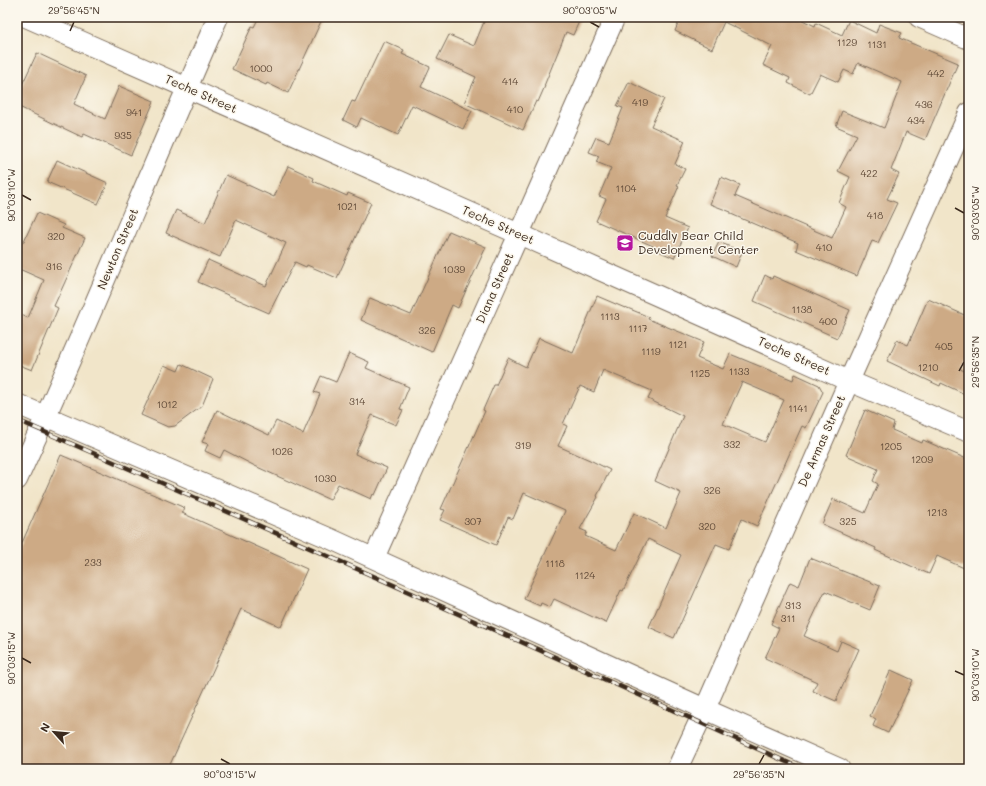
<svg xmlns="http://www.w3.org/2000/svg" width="986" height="786" font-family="Mali,sans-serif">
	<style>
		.building { fill: #cdaa85; fill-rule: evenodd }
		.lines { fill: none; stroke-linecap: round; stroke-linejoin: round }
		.minor-casing { stroke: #7b6b5a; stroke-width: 22 }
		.minor { stroke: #fff; stroke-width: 20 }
		.rail-casing { stroke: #3b2a1e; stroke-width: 4.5 }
		.rail { stroke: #fbf7ec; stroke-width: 3; stroke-dasharray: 9; stroke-linecap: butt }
		.ticks { fill: none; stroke: #3b2a1e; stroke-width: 1.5 }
		.labels { text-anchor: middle; stroke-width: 3; stroke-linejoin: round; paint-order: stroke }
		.number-label { font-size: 10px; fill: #604a38 }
		.street-label { font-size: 12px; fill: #3b2a1e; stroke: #fbf7ec }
		.poi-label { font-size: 12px; fill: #3b2a1e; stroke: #fbf7ec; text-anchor: start }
		.neatline { fill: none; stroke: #3b2a1e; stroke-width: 1.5 }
		.ticks-label { font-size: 10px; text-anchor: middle; fill: #3b2a1e }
	</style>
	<rect width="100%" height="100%" fill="#fbf7ec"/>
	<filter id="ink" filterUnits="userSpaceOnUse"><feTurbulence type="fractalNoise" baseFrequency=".025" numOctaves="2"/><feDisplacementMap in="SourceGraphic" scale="8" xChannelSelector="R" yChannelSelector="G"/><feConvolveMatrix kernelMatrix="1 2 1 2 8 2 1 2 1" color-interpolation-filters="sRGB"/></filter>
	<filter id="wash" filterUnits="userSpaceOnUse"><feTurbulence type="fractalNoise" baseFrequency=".012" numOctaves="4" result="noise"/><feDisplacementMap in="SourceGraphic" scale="16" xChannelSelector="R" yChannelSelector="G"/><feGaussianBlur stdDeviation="0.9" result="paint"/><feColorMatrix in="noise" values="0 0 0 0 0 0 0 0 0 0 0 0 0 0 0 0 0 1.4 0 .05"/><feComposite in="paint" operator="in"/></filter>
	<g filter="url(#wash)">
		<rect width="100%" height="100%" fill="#f1e5c9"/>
		<g id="blocks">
			<path class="building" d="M259 17H323L288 93 267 83 266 85 232 69 252 26 254 27Z
				M486 17H581L573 35 566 32 544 86H545L538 102 536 101 523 130 464 103 476 77 437 59 449 35 474 46Z
				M681 17H796L815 26 816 23 842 35 849 20 876 33 879 24 902 33 899 38 958 63 925 140 906 132 891 170 899 174 887 199 897 203 878 243 872 241 857 276 796 250 798 243 731 214V212L710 204 721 177 740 185 735 196 832 238 846 207 839 203 850 177 838 171 857 135 836 126 842 111 884 128 902 82 858 63 853 74 844 70 838 82 820 74 810 94 788 83 790 78 763 65 772 46 724 22 712 49 675 31Z
				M384 41 404 50 402 54 430 67 421 87 472 111 463 129 412 105 398 135 361 118 357 127 343 120 352 101 355 102Z
				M37 53 86 76 74 104 105 119 119 86 154 101 131 155 84 134 82 137 17 106V85L21 87Z
				M629 82 664 99 651 126 685 141 675 164 685 169 677 185 679 186 665 218 688 228 674 258 652 248 653 246 596 221 606 199 599 196 611 168 596 162 599 156 589 152 596 137 609 142 623 108 617 106Z
				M57 160 108 183 98 204 47 182Z
				M288 166 314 178 313 181 347 196 348 193 371 203 337 278 307 265 306 267 295 262 269 313 198 282 208 260 266 286 286 243 236 220 220 257 166 233 176 210 205 223 226 175 274 197Z
				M37 213 64 225 62 228 85 238 54 306 58 308 32 370 17 364V313L28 318 44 280 17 268V240L23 243Z
				M449 231 486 247 458 308 452 305 432 352 361 320 370 298 411 315Z
				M719 242 742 252 736 267 712 256Z
				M765 275 772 279 773 276 850 310 837 338 754 301Z
				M597 296 625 308V307L649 317 648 319 704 342 697 358 723 369 730 354 793 380 795 374 819 385 823 392 806 428 802 426 757 526 742 519 729 549 716 544 674 638 649 627 681 555 648 539 623 591 621 590 606 623 554 599 550 607 541 603 540 606 524 599 565 511 524 493 513 519 508 517 496 545 440 520 445 510 441 509 485 411 483 410 494 385H496L508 358 526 367 539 338 573 353ZM603 370 652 391 648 399 683 416 655 481 681 493 666 528 634 513 616 550 585 536 587 532 580 529 598 497 597 496 610 470 592 461 558 446 567 426 563 424 580 386 594 392ZM742 382 784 400 765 442 723 424Z
				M928 299 969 317V351L960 369 969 373V396L941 383 940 386 887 361 897 340 908 345Z
				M349 353 369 362 366 368 409 387 400 409 403 410 396 425 372 415 355 454 387 468 375 495 373 494 371 499 338 484 330 500 255 466 224 450 220 458 205 451 208 444 202 442 217 410 269 435 276 421 303 434 320 394 314 392 321 376 336 382Z
				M181 364 213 379 202 406 175 426 168 427 141 415 164 365 178 371Z
				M865 410 894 423 892 430 922 443 923 440 969 460V557L964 568 937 556 929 574 875 550 876 548 822 524 833 499 865 513 878 484 873 481 878 469 846 455Z
				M61 455 185 508 182 513 307 569 281 627 241 609 168 769H25L17 766V554Z
				M810 558 880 586 870 610 825 591 804 636 837 651 841 641 859 649 836 701 813 691 817 682 765 658 779 628 771 624 790 582 799 586Z
				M891 670 913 680 888 733 873 726 876 719 870 716Z"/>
		</g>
	</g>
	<g filter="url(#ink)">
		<use href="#blocks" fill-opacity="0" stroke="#7b6b5a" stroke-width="1"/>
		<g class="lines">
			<g class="minor-casing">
				<path id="minor" d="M26 17 519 234 849 381 969 432
					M919 17 969 39
					M17 404 331 539 705 709 840 769
					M17 480C87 327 150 171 218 17
					M374 558 519 234 615 17
					M677 769 705 709 849 381 969 113"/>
			</g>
			<use href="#minor" class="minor"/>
			<g class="rail-casing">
				<path id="rail" d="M17 420C280 534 542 650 802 769"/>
			</g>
			<use href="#rail" class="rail"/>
		</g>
	</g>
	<path class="ticks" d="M590 22 599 27M70 31 74 22M22 195 31 200M955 208 964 213M959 371 964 362M22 658 31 663M955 671 964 675M221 759 230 764M759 764 764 755"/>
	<defs>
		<g id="school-square" transform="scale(0.9)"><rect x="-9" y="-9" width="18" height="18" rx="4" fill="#b5179e" stroke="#fbf7ec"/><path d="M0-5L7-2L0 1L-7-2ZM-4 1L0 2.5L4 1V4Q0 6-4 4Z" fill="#fff"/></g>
	</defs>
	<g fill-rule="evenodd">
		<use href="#school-square" x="625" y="243"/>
	</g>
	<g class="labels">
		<g class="number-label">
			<text x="847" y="46">1129</text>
			<text x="877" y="48">1131</text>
			<text x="261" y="72">1000</text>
			<text x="936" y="77">442</text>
			<text x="510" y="85">414</text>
			<text x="640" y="106">419</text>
			<text x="924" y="108">436</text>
			<text x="515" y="113">410</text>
			<text x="134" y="116">941</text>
			<text x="916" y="124">434</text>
			<text x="123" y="139">935</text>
			<text x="869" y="177">422</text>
			<text x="626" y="192">1104</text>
			<text x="347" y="210">1021</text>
			<text x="875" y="219">418</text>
			<text x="56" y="240">320</text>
			<text x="824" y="251">410</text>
			<text x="54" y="270">316</text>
			<text x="454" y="273">1039</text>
			<text x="802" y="313">1138</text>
			<text x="610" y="320">1113</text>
			<text x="828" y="325">400</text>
			<text x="638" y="332">1117</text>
			<text x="427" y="334">326</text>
			<text x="678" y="348">1121</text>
			<text x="944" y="350">405</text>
			<text x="651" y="355">1119</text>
			<text x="928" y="371">1210</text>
			<text x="739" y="375">1133</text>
			<text x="700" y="377">1125</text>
			<text x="357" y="405">314</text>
			<text x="167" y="408">1012</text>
			<text x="798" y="412">1141</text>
			<text x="732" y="448">332</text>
			<text x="523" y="449">319</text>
			<text x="891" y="450">1205</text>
			<text x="282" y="455">1026</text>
			<text x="922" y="463">1209</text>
			<text x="325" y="482">1030</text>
			<text x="712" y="494">326</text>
			<text x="937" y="516">1213</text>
			<text x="473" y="525">307</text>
			<text x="848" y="525">325</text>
			<text x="707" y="530">320</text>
			<text x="93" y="566">233</text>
			<text x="555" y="567">1118</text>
			<text x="585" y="579">1124</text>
			<text x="793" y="609">313</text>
			<text x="788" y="622">311</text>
		</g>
		<g class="street-label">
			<text transform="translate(201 94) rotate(24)" y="4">Teche Street</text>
			<text transform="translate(498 225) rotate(24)" y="4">Teche Street</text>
			<text transform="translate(118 249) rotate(-67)" y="4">Newton Street</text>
			<text transform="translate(495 288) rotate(-66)" y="4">Diana Street</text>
			<text transform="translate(794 356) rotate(24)" y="4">Teche Street</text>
			<text transform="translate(822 441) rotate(-66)" y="4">De Armas Street</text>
		</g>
		<g class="poi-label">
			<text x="638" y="240">Cuddly Bear Child<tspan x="638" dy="14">Development Center</tspan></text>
		</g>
	</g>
	<rect width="986" height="786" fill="none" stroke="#fbf7ec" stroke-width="44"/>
	<g transform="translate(54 732) rotate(297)" stroke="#fbf7ec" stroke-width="3" paint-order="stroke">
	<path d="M0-3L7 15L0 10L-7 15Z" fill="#3b2a1e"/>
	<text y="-6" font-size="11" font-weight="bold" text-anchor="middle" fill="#3b2a1e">N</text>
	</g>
	<rect x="22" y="22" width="942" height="742" class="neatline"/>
	<g class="ticks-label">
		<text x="74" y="14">29°56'45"N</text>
		<text x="590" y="14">90°03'05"W</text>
		<text transform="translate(11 195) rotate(-90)" y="4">90°03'10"W</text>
		<text transform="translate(975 213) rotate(-90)" y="4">90°03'05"W</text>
		<text transform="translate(975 362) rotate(-90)" y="4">29°56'35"N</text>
		<text transform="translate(11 658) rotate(-90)" y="4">90°03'15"W</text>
		<text transform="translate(975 675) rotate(-90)" y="4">90°03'10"W</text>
		<text x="230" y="778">90°03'15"W</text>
		<text x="759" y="778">29°56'35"N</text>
	</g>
</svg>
